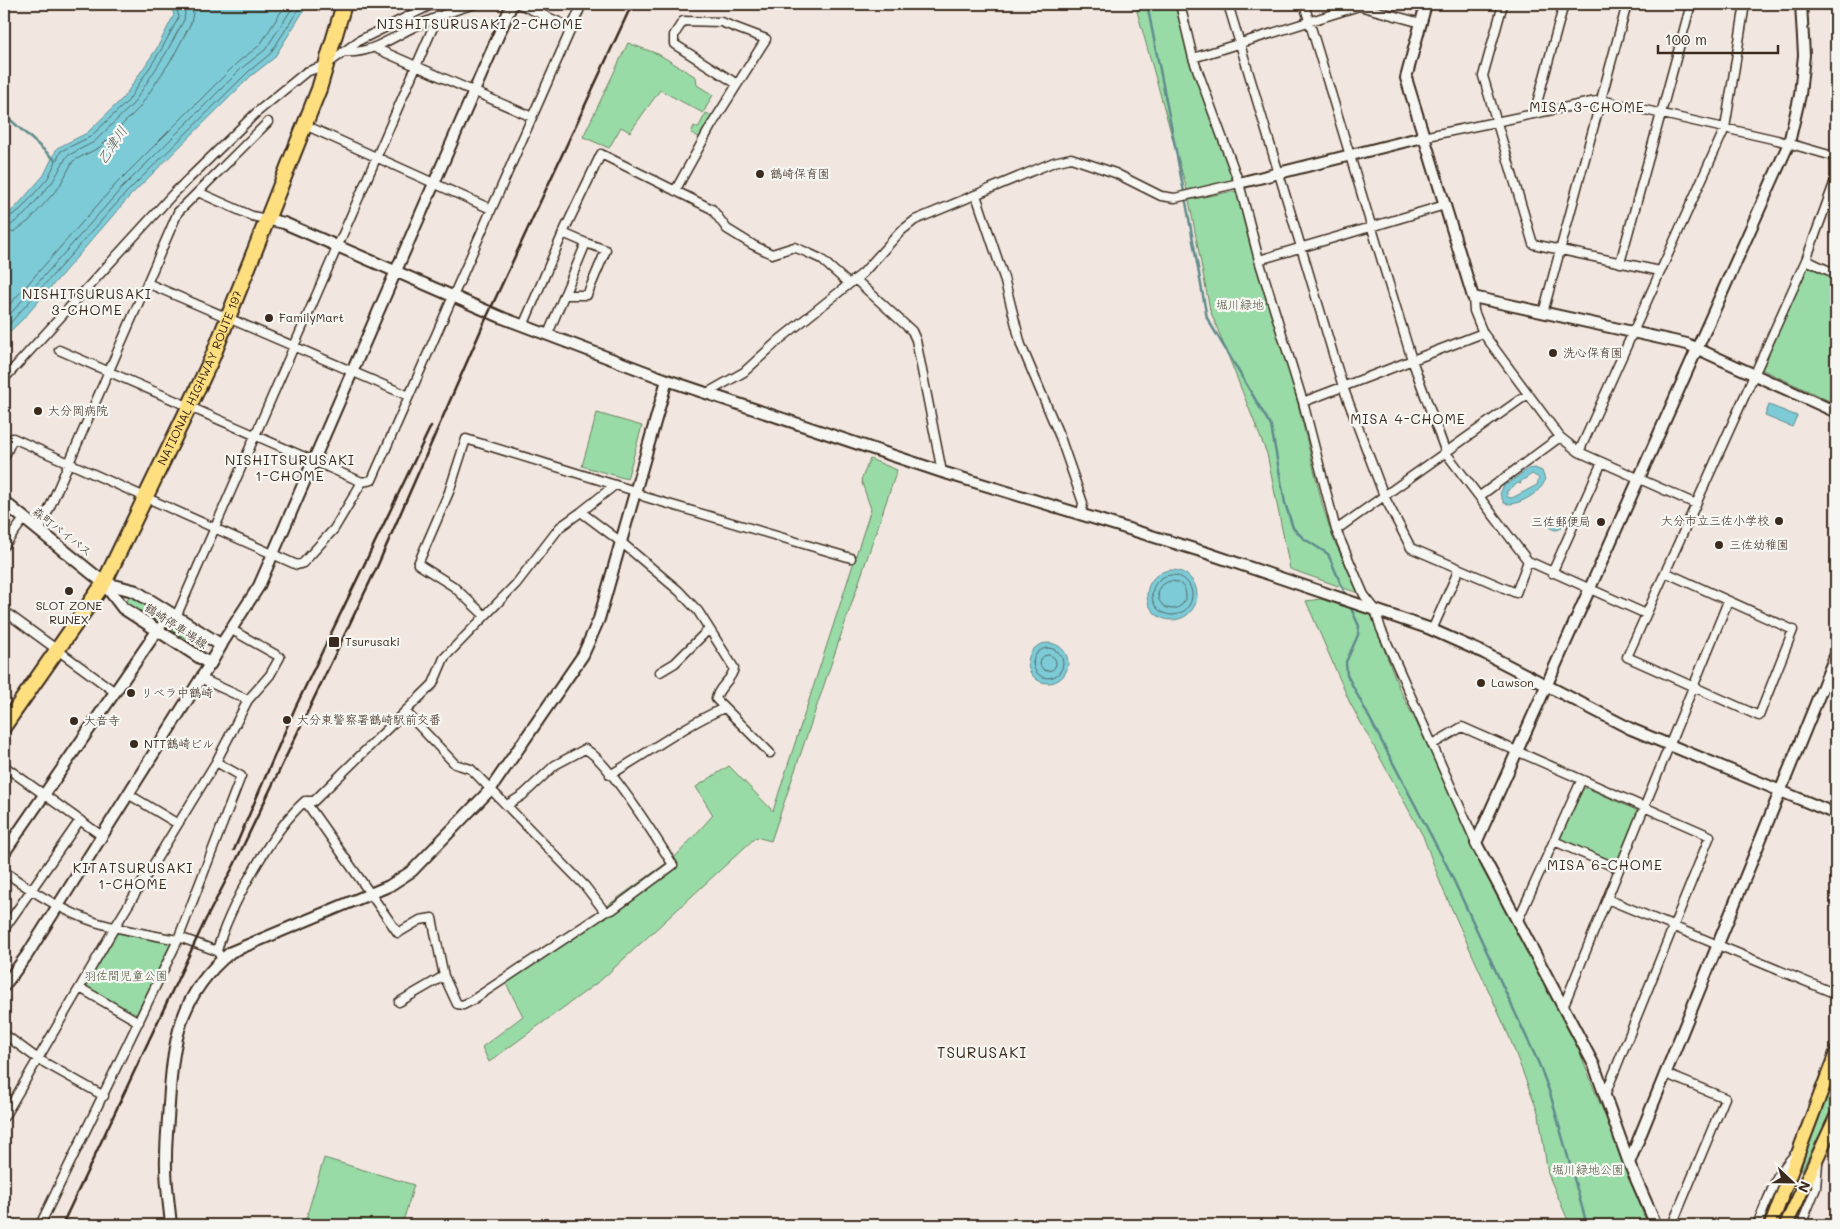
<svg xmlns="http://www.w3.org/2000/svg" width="1840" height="1229" font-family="Mali,'Klee One',sans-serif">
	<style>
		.green { fill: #99dba6; stroke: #6a8262 }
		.water { fill: #7bcbd7; stroke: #618b8d; fill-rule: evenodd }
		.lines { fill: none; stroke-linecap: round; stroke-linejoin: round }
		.shore { stroke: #556a68; stroke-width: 1 }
		.stream { stroke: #618b8d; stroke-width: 2.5 }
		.minor-casing { stroke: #3b2a1e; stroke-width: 11 }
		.tertiary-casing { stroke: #3b2a1e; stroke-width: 14 }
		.secondary-casing { stroke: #3b2a1e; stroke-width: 15 }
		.primary-casing { stroke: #3b2a1e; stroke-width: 16 }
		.trunk-casing { stroke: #3b2a1e; stroke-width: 18 }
		.minor { stroke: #f6f6f2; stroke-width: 8 }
		.tertiary { stroke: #f6f6f2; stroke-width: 10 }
		.secondary { stroke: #f6f6f2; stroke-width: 11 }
		.primary { stroke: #fedf80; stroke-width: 12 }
		.trunk { stroke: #fedf80; stroke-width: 14 }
		.rail { stroke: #3b2a1e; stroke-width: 2.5 }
		.poi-dot { fill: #3b2a1e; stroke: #f6f6f2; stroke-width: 2 }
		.labels { text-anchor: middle; stroke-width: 4.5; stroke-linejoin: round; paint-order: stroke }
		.poi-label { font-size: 12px; fill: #3b2a1e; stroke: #f6f6f2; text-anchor: start }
		.park-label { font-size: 12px; fill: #525640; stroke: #f6f6f2 }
		.street-label { font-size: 12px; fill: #3b2a1e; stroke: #f6f6f2 }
		.neighbourhood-label { font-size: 14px; letter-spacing: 1px; fill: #3b2a1e; stroke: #f6f6f2 }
		.water-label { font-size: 14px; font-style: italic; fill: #4e5a56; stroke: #f6f6f2 }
		.quarter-label { font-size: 15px; letter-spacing: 1px; fill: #3b2a1e; stroke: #f6f6f2 }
	</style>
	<rect width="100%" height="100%" fill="#f2e7e0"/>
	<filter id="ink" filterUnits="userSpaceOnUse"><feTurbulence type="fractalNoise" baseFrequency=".02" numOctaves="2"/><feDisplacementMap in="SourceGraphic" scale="10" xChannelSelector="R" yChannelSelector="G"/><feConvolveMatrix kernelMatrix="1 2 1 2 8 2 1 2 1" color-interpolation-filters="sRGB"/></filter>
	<g filter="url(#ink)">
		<path class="green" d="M1135 4H1174L1234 181 1187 190Z
			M628 43 658 54 696 77 697 85 713 95 703 113 660 90 630 132 621 127 609 148 583 137Z
			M706 113 713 116 701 138 691 133 694 126 698 128Z
			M1234 191 1237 193 1290 371 1323 507 1333 538 1358 593 1290 569 1267 454 1210 310 1189 200Z
			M1810 266 1836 278V404L1761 369 1807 267Z
			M597 413 642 426 627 479 582 466Z
			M870 459 897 470 771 841 756 837 601 980 489 1062 482 1047 523 1016 504 980 676 856 713 815 696 787 729 766 773 811 871 509 861 480Z
			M130 594 160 613 156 621 126 604Z
			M1321 599 1371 615 1399 688 1448 786 1491 882 1577 1045 1598 1099 1621 1151 1647 1225H1570L1548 1174 1539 1115 1509 1036 1442 887 1423 836 1350 703 1306 601Z
			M176 622 204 640 200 647 172 631Z
			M1587 788 1636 810 1638 814 1618 863 1614 864 1562 841 1560 838 1583 789Z
			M120 932 170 943 172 946 139 1017 135 1018 87 990 86 986 117 933Z
			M1836 1069V1101L1802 1170 1801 1167Z
			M324 1158 414 1185 402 1225H304Z"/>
		<path class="water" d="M170 4H308L274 58 251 76 129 197 25 317 4 337V217L16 207 44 175 57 148 87 133 124 97 157 48 174 15Z
			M1769 405 1797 416 1792 427 1765 416Z
			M1528 469 1535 468 1542 471 1545 480C1542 492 1516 508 1504 503L1500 494 1505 483 1507 484ZM1532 474 1539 478 1537 485 1512 498 1507 497V491L1518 483 1521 484 1520 482Z
			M1549 523a7 7 0 1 1 14 0a7 7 0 1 1-14 0Z
			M1147 595a25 25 0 1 1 50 0a25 25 0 1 1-50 0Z
			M1028 663a20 20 0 1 1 40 0a20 20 0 1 1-40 0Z"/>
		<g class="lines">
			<path class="shore" d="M4 220 20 210 48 178 61 151 90 137 128 101 161 50 179 17 175 4
				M4 227 11 225 25 214 53 181 67 156 94 142 133 104 166 53 184 20 185 13 182 4
				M4 234 15 231 29 221 59 187 73 161 100 147 139 108 173 57 191 23 193 13 190 4
				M4 311 116 184 238 62 260 45 286 4
				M4 321 121 189 243 67 265 50 295 4
				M4 330 126 193 248 72 270 54 302 4
				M1152 595a20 20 0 1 1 40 0a20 20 0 1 1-40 0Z
				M1158 595a14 14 0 1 1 28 0a14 14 0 1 1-28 0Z
				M1033 663a15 15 0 1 1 30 0a15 15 0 1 1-30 0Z
				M1040 663a8 8 0 1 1 16 0a8 8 0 1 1-16 0Z"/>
			<path class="stream" d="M1147 4 1186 202 1207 318 1271 426 1285 503 1293 528 1303 538 1328 554 1346 596
				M4 114 55 160
				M1349 604 1359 626 1358 635 1346 662 1347 675 1447 866 1539 1064 1550 1093 1587 1225"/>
			<g class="minor-casing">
				<path id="minor" d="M519 4 572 28
					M1180 4 1193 58 1239 183 1259 260 1303 402 1336 530 1364 595 1375 609 1381 629 1476 843
					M1228 4 1343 387 1384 496 1411 548 1516 593 1528 561 1646 614
					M1304 4 1412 360 1446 453 1528 561
					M1503 4 1483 76 1533 244 1660 271
					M375 48 532 117
					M343 52C370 55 391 38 414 27 434 18 454 10 475 4
					M1193 58 1359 6 1421 23
					M1534 114 1564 4
					M305 125 491 209
					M1423 137 1601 100 1777 140 1836 157
					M675 191 711 126 766 39 721 22 683 21 674 35V44L737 84
					M198 192 268 122
					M976 195 1004 278 1021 345 1060 437 1083 503 1081 515
					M1259 260 1445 205
					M1806 260 1836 274
					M1620 263 1691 4
					M855 279 912 331 916 340 942 472
					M147 283 409 396
					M564 295H587L606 250 586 243
					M1473 297 1474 311 1483 333 1560 437 1579 452 1696 504
					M1543 313 1627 4
					M523 326 563 233 601 154 712 209 727 229 753 245 772 254 794 247 806 252 821 259 849 284
					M548 334 586 243 563 233
					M59 350 362 482 372 480 582 4
					M4 379 173 194 256 113 306 72 326 65 360 40 433 4
					M707 393 744 372 779 340 863 273 900 232 915 220 1054 162 1071 158 1115 173 1161 196 1175 198 1239 183
					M1303 402 1483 333
					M1579 452 1725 128 1745 4
					M4 458 13 438 297 565 303 563 334 529 362 482
					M1480 496 1560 437
					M581 512 615 485
					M1336 530 1528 394
					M39 532 178 212 198 192 252 216 266 219
					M4 546 24 519
					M1665 572 1793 630 1759 716 1627 657 1806 260 1836 178
					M1552 573 1602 462
					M4 611 115 692
					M485 616 453 586 418 564 449 492 466 439 635 491 645 497 851 558
					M176 617 438 16
					M1432 630 1459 569
					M157 631 171 613
					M660 672 675 663 709 629
					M200 678 248 700 270 675 280 657 232 630
					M1433 744 1462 727 1710 836 1605 1095
					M4 766 102 836
					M610 775C649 752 684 726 724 708
					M128 794 178 824
					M305 801 398 933 420 920 432 918 444 976 457 1004 463 1005 471 1001 605 912 585 886 471 769 455 764 405 711
					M507 805 523 795 555 765 585 749C607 759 658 841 673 865L612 910 605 912
					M1554 841 1619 869
					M4 871C31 891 62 911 95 922 122 930 150 935 178 940
					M1607 899 1836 994
					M1518 920 1581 781
					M4 929 80 820
					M179 937 217 951
					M222 959 217 951C228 909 273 829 305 801H314L433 684 444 658 516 584 560 527 581 512 621 542 679 591 698 611 734 668C732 681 718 686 716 699L770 753
					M80 988 139 1022
					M399 1002 444 976
					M1564 1005 1728 601
					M4 1034 38 1059 104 1096
					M1666 1074 1725 1098 1672 1225
					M4 1117 115 927 216 762 248 700
					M4 1219 13 1225
					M40 1225 177 942 241 776 216 762
					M1757 1225 1778 1175 1794 1155
					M1801 1225 1816 1188 1818 1163"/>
			</g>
			<g class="tertiary-casing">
				<path id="tertiary" d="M1426 4 1406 78 1473 297 1687 344 1836 412
					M1239 183 1423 137
					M266 219 284 223 503 318 667 380 942 472 1204 552 1428 628 1484 653 1631 729 1836 814
					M221 645 259 586 512 4
					M4 853 157 631
					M4 986 27 955 210 664
					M1629 1163 1836 654
					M171 1225C169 1203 165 1180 166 1157 166 1139 168 1122 169 1104 173 1041 179 994 231 952L389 886 412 871 490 790 583 655 599 619 667 380
					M1656 1225 1629 1163 1594 1065 1476 843 1789 143 1800 95 1804 55 1801 4"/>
			</g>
			<g class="secondary-casing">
				<path id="secondary" d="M4 502 104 583 123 608 210 664 221 645 135 591 104 583"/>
			</g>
			<g class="primary-casing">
				<path id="primary" d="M1771 1225 1836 1053
					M1786 1225 1836 1117"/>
			</g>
			<g class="trunk-casing">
				<g id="trunk">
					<path id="s1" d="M4 726 104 583 189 407 212 358 319 89 344 4"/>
				</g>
			</g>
			<use href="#minor" class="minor"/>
			<use href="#tertiary" class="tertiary"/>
			<use href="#secondary" class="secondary"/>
			<use href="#primary" class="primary"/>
			<use href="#trunk" class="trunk"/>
			<path class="rail" d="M234 850 295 708 431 426
				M62 1225 206 919 234 865 377 567 484 323 632 4"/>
		</g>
	</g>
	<g class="poi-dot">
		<circle cx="760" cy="174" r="5"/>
		<circle cx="269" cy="318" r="5"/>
		<circle cx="1553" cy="353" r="5"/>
		<circle cx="38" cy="411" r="5"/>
		<circle cx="1779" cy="521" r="5"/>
		<circle cx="1601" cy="522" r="5"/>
		<circle cx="1719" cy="545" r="5"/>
		<circle cx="69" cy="591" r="5"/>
		<rect x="328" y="636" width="12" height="12" rx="2.5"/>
		<circle cx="1481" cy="683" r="5"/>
		<circle cx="131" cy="693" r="5"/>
		<circle cx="287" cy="720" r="5"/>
		<circle cx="74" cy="721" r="5"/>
		<circle cx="134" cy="744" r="5"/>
	</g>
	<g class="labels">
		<g class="poi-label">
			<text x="770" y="178">鶴崎保育園</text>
			<text x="279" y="322">FamilyMart</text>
			<text x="1563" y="357">洗心保育園</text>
			<text x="48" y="415">大分岡病院</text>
			<text x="1769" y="525" text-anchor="end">大分市立三佐小学校</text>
			<text x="1591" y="526" text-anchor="end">三佐郵便局</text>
			<text x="1729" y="549">三佐幼稚園</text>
			<text x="69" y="610" text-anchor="middle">SLOT ZONE<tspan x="69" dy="14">RUNEX</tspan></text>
			<text x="345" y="646">Tsurusaki</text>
			<text x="1491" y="687">Lawson</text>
			<text x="141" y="697">リベラ中鶴崎</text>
			<text x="297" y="724">大分東警察署鶴崎駅前交番</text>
			<text x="84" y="725">大音寺</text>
			<text x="144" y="748">NTT鶴崎ビル</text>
		</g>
		<g class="park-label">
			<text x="1240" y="309">堀川緑地</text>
			<text x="126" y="980">羽佐間児童公園</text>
			<text x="1588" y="1174">堀川緑地公園</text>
		</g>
		<g class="street-label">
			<text dy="4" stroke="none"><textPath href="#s1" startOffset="401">NATIONAL HIGHWAY ROUTE 197</textPath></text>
			<text transform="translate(62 532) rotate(38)" y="4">森町バイパス</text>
			<text transform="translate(176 626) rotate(33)" y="4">鶴崎停車場線</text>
		</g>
		<g class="neighbourhood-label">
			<text x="480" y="29">NISHITSURUSAKI 2-CHOME</text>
			<text x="1587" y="112">MISA 3-CHOME</text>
			<text x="87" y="299">NISHITSURUSAKI<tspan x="87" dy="16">3-CHOME</tspan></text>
			<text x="1408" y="424">MISA 4-CHOME</text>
			<text x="290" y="465">NISHITSURUSAKI<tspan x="290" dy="16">1-CHOME</tspan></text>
			<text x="1605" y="870">MISA 6-CHOME</text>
			<text x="133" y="873">KITATSURUSAKI<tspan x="133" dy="16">1-CHOME</tspan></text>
		</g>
		<g class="water-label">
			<text transform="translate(112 145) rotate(-56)" y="5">乙津川</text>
		</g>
		<g class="quarter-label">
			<text x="982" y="1058">TSURUSAKI</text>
		</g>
	</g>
	<rect width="1840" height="1229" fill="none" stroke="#f6f6f2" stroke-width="20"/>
	<rect x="10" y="10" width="1820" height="1209" fill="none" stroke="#3b2a1e" stroke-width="2" filter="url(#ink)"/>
	<g transform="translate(1792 1182) rotate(112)" stroke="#f6f6f2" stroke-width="4" paint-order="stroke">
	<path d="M0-4L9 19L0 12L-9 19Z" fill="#3b2a1e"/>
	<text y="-8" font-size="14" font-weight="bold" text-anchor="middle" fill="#3b2a1e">N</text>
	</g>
	<path d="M1658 45v8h120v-8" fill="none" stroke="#3b2a1e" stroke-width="2.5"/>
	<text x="1665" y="45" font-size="15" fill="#3b2a1e" stroke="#f6f6f2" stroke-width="4" paint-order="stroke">100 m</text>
</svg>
